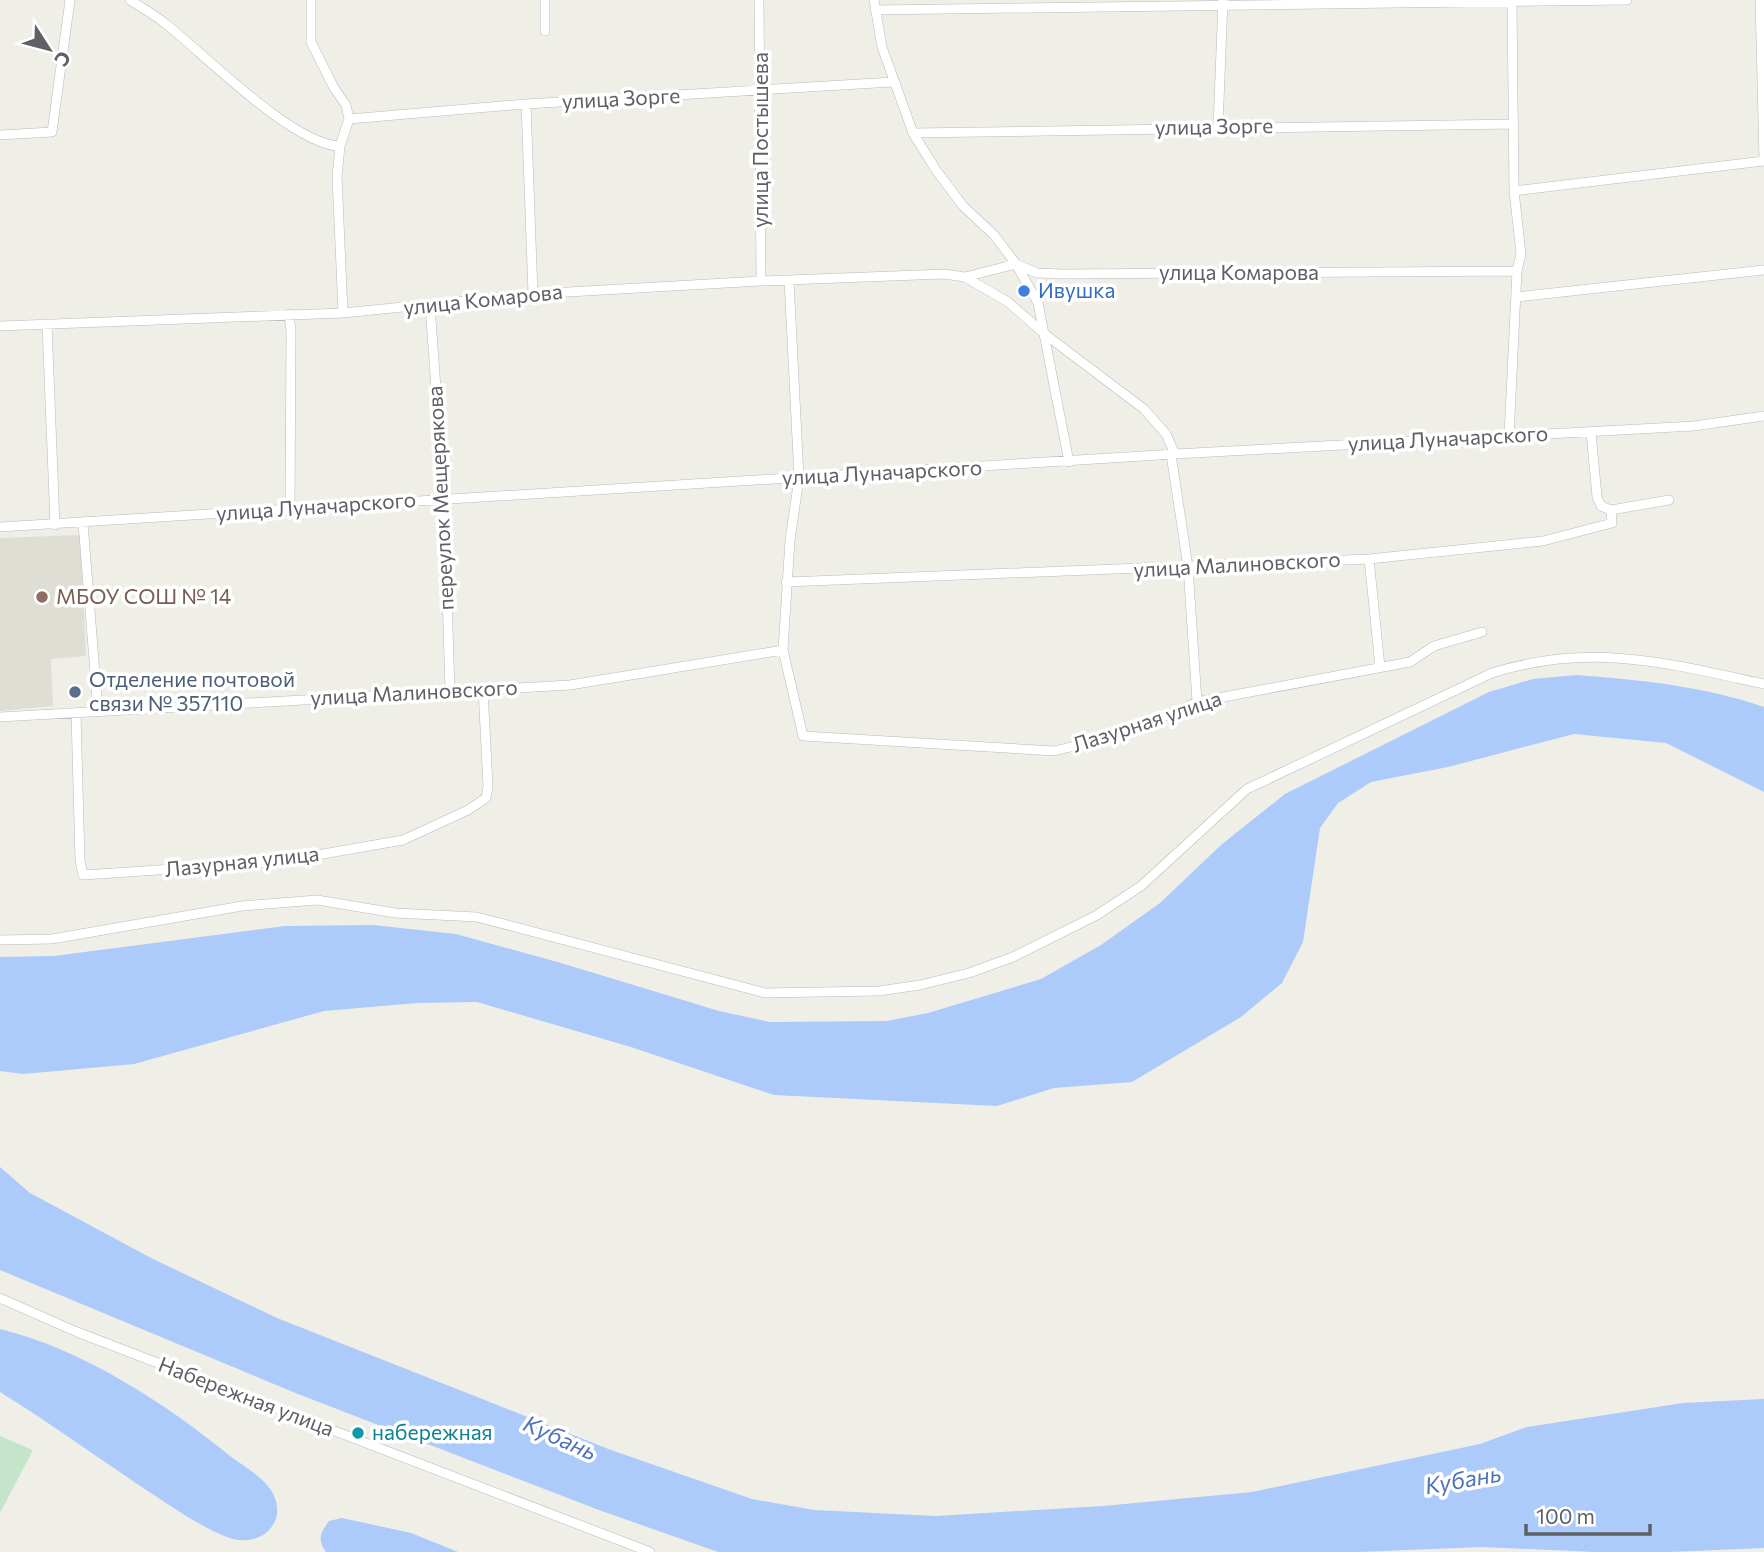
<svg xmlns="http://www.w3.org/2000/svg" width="1764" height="1552" font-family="Commissioner,sans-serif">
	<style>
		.education { fill: #dfded5 }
		.green { fill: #c5e5ca }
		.water { fill: #accafa }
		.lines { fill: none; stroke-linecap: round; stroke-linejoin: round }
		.minor-casing { stroke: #b9babf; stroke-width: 10 }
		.minor { stroke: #fff; stroke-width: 9 }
		.shop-dot { fill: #3f7fe0; stroke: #fff; stroke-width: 2.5 }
		.education-dot { fill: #8d6e63; stroke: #fff; stroke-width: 2.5 }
		.service-dot { fill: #5c6f8a; stroke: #fff; stroke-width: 2.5 }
		.culture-dot { fill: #0f9aa8; stroke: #fff; stroke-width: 2.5 }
		.labels { text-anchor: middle; stroke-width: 7; stroke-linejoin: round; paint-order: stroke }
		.street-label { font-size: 21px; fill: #5e6066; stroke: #fff }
		.shop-label { font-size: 21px; fill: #366cbe; stroke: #fff; text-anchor: start }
		.education-label { font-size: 21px; fill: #785e54; stroke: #fff; text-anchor: start }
		.service-label { font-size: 21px; fill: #4e5e75; stroke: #fff; text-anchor: start }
		.culture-label { font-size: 21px; fill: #0d838f; stroke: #fff; text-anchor: start }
		.water-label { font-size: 23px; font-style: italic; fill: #4f71bd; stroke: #fff }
	</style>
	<rect width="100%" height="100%" fill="#efefe7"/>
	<path class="education" d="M80 535 86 656 51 659 53 706 0 711V538Z"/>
	<path class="green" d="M0 1436 33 1450 0 1513Z"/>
	<path class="water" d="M1577 675C1641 680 1703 686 1764 707V792L1666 743 1574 734 1448 767 1371 782 1338 803 1320 828 1303 942 1282 983 1241 1017 1132 1082 1054 1088 997 1106 774 1095 631 1047 477 1002 417 1003 324 1011 134 1064 23 1074 0 1071V957L54 956 285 926 373 925 456 934 561 963 719 1011 770 1022 887 1021 928 1013 1041 979 1101 945 1160 903 1221 845 1285 794 1489 692 1533 679Z
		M0 1167 30 1193 153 1259 277 1318 611 1450 752 1499 814 1510 936 1516 1103 1506 1252 1492 1480 1444 1527 1427 1683 1403 1764 1399V1548L1668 1552H1595L1482 1547 1357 1552H718L599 1510 298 1394 0 1270Z
		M0 1329C82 1349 165 1403 230 1456 242 1465 258 1474 267 1485 294 1517 263 1551 227 1537 201 1527 177 1510 154 1495 102 1461 52 1424 0 1392Z
		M342 1518 411 1533 458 1552H326C317 1539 320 1533 329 1521Z"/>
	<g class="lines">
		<g class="minor-casing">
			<path id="minor" d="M130 0C142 8 155 15 166 24 205 55 293 145 340 146
				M311 0V42L334 88 346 105 349 119 340 146 337 176 343 313
				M759 0 761 281
				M874 0 882 47 913 133 936 170 963 206 994 235 1016 264 1038 303 1069 462
				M1760 0 1764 160
				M875 10 1627 0
				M545 31V0
				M526 104 533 294
				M349 119 526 104 893 82
				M1218 127 1223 0
				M913 133 1514 124
				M0 135 52 132 70 0
				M1514 191 1764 161
				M965 277 1016 264 1037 273 1062 274 1517 271
				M789 280 799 478 790 540 783 650 803 736 1054 751 1124 734 1197 702 1410 662 1434 646 1482 632
				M1516 297 1764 270
				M430 306 444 498 450 691
				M289 314 291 331 290 510
				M47 324 55 525
				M0 326 343 313 533 294 761 281 944 274 965 277 1008 302 1046 335 1144 409 1166 434 1175 454
				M1591 432 1597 497 1601 506 1611 510
				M1509 436 1517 271 1521 254 1514 191 1512 0
				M1171 454 1188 567 1197 702
				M83 523 98 711
				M0 527 1175 454 1694 426 1764 416
				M1369 559 1380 667
				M786 582 1369 559 1543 541 1612 523 1611 510 1669 500
				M76 713 80 861 83 875 277 862 403 840 468 810 486 798 488 786 483 689
				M0 717 570 685 783 650
				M0 940 52 939 242 906 317 900 395 913 477 917 765 993 879 991 920 985 969 973 1013 957 1097 915 1141 886 1247 789 1492 673C1591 642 1667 663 1764 684
				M0 1298 77 1332 650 1552"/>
		</g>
		<use href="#minor" class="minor"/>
	</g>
	<circle class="shop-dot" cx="1024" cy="291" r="7"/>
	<circle class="education-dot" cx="42" cy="597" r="7"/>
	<circle class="service-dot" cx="75" cy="692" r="7"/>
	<circle class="culture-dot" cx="358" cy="1433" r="7"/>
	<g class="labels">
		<g class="street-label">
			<text transform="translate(621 99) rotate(-3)" y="7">улица Зорге</text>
			<text transform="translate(1214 127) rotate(-1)" y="7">улица Зорге</text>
			<text transform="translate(761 140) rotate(-90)" y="7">улица Постышева</text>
			<text x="1239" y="280">улица Комарова</text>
			<text transform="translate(483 300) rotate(-6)" y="7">улица Комарова</text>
			<text transform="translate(1448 439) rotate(-3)" y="7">улица Луначарского</text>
			<text transform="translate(882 473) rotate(-3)" y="7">улица Луначарского</text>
			<text transform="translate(441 498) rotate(-93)" y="7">переулок Мещерякова</text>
			<text transform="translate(316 507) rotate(-4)" y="7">улица Луначарского</text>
			<text transform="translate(1237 565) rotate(-3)" y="7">улица Малиновского</text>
			<text transform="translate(414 693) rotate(-3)" y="7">улица Малиновского</text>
			<text transform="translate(1147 722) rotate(-18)" y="7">Лазурная улица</text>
			<text transform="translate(242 862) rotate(-6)" y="7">Лазурная улица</text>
			<text transform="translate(246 1397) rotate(21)" y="7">Набережная улица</text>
		</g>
		<g class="shop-label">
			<text x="1038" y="298">Ивушка</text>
		</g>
		<g class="education-label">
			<text x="56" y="604">МБОУ СОШ № 14</text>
		</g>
		<g class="service-label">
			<text x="89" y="687">Отделение почтовой<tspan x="89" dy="24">связи № 357110</tspan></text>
		</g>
		<g class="culture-label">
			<text x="372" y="1440">набережная</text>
		</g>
		<g class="water-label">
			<text transform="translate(560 1438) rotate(24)" y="8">Кубань</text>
			<text transform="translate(1463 1480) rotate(-10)" y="8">Кубань</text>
		</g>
	</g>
	<g transform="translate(49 49) rotate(126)" stroke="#ffffff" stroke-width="5" paint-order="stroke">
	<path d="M0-5L12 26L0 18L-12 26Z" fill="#5e6066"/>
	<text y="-10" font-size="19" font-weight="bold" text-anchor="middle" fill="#5e6066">С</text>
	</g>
	<path d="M1526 1524v10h124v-10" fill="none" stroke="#5e6066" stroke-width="3.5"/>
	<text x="1536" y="1524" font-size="21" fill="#5e6066" stroke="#ffffff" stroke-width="5" paint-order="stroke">100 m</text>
</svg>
